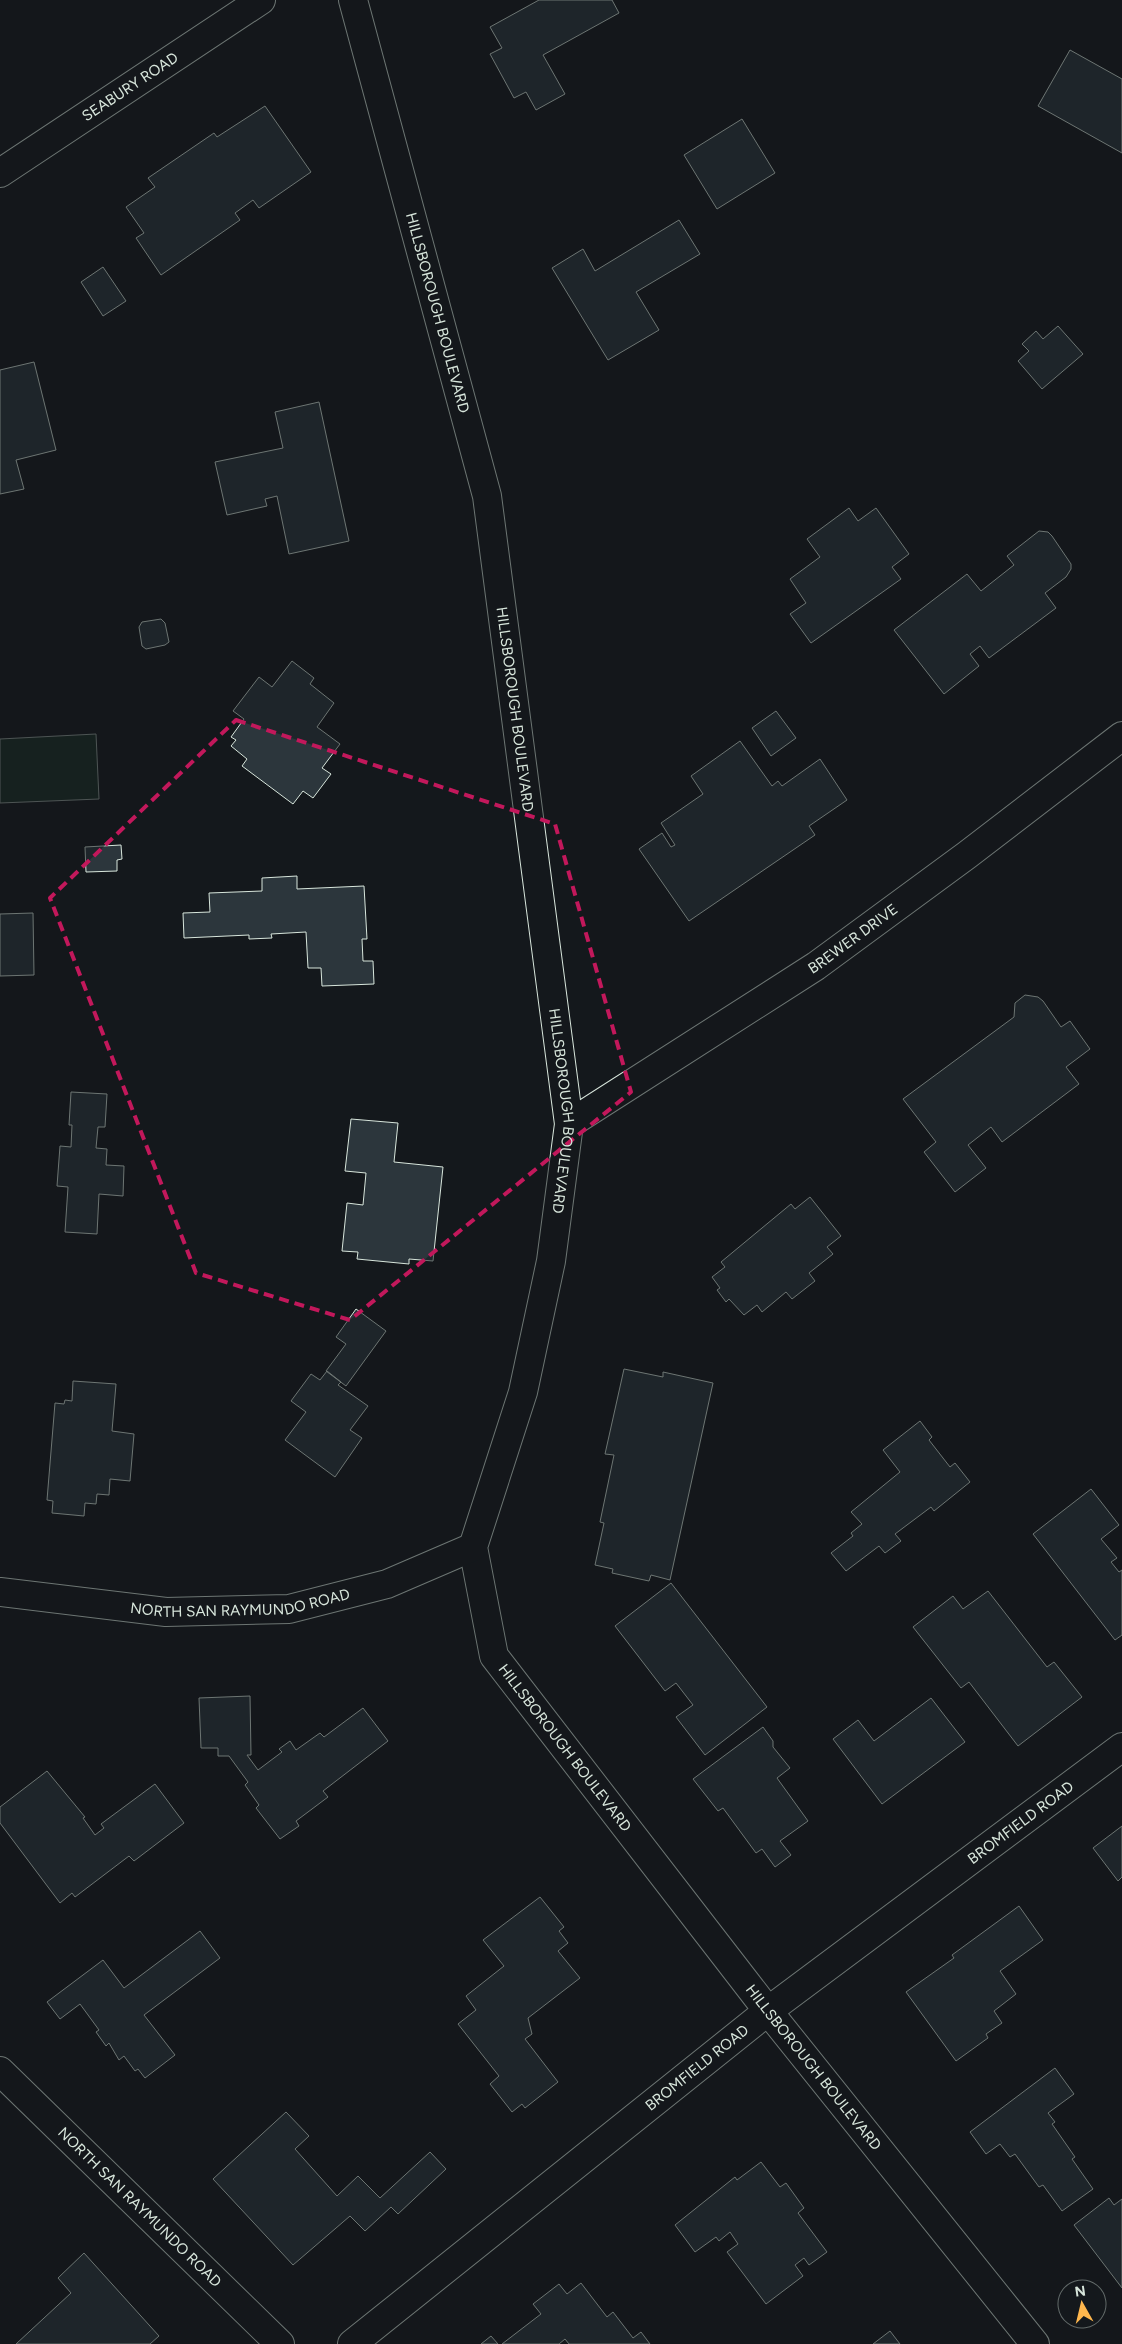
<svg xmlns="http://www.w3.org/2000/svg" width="1122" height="2344" font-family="Figtree,sans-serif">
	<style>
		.green { fill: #1a2d24; stroke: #939e99 }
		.building { fill: #2c363c; stroke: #d8e6dc }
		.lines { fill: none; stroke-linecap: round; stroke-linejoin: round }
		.minor-casing { stroke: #d8e6dc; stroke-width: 30 }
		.minor { stroke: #14181c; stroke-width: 28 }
		.marked { fill: none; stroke: #c2185b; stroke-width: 4; stroke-dasharray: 10 6; stroke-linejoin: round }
		.labels { text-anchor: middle; stroke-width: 4; stroke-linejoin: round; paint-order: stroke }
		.street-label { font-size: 15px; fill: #d8e6dc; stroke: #14181c }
	</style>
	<rect width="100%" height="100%" fill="#14181c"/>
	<path class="green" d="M96 734 99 799 0 803V739Z"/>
	<path class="building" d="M539 0H612L619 13 543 55 565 94 536 110 526 92 514 98 490 54 502 48 490 27Z
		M1070 50 1122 79V153L1038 106Z
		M265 106 311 172 259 208 253 200 235 213 240 220 161 275 136 238 144 233 126 207 155 187 148 178 214 133 217 137Z
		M742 119 775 173 717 209 684 155Z
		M679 220 700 254 636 292 659 330 608 360 552 268 583 249 595 271Z
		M103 267 126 301 103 316 81 282Z
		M1058 326 1083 354 1042 389 1018 361 1029 351 1022 344 1036 331 1043 339Z
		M34 362 56 450 16 460 24 489 0 494V370Z
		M319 402 349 541 289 554 277 496 265 499 267 506 227 515 215 462 283 448 275 412Z
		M849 508 858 521 876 508 909 554 892 567 901 579 811 643 790 614 806 603 790 579 820 557 807 539Z
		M1039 531 1048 532 1052 536 1071 564V569L1066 577 1045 593 1056 608 989 658 980 646 970 654 979 666 944 694 894 630 967 574 981 591 1014 565 1007 556Z
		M161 619 165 623 169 642 165 645 146 649 142 646 139 627 142 622Z
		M292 661 314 678 310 684 334 703 317 727 340 744 322 768 331 774 313 798 303 791 293 804 242 766 247 759 231 746 236 740 231 737 244 719 233 711 259 677 272 687Z
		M776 711 796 738 771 756 752 728Z
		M740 741 772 786 778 781 782 786 820 759 847 800 809 826 815 835 689 921 639 849 662 833 671 847 675 845 661 823 703 794 691 776Z
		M121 845 122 859 117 860V871L86 872 85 847Z
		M297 876V889L364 886 367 939H362L363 961H373L374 984 322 986 321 968H308L306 932 271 934 272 938 249 939V935L184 938 183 913 210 912 209 893 262 891V878Z
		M33 913 34 975 0 976V914Z
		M1025 995 1038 997 1043 1001 1061 1027 1070 1021 1090 1049 1066 1067 1079 1084 1002 1142 991 1127 968 1145 986 1168 955 1192 924 1152 936 1142 903 1099 1014 1017 1015 1003Z
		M71 1092 107 1094 105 1127H98L96 1148 107 1149 106 1165 124 1166 123 1196 99 1194 97 1234 65 1232 68 1187 57 1186 60 1146 71 1147 72 1125H69Z
		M351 1119 398 1123 394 1162 443 1167 433 1261 409 1259V1264L357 1259 358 1252 342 1251 347 1203 363 1205 366 1173 345 1171Z
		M810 1197 841 1236 827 1247 833 1254 809 1273 815 1281 792 1299 786 1292 762 1312 757 1305 744 1315 729 1299 726 1302 717 1290 720 1288 712 1277 725 1267 721 1262 791 1204 795 1209Z
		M356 1309 386 1331 346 1386 326 1371 346 1344 336 1337Z
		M624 1369 663 1377V1372L713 1383 670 1580 651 1575 649 1581 612 1573 613 1569 595 1565 604 1523 600 1522 614 1455 605 1454Z
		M327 1371 341 1382 338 1385 368 1406 350 1430 362 1438 335 1477 285 1440 306 1412 291 1401 311 1374 320 1380Z
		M73 1381 116 1384 112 1431 134 1434 130 1481 110 1479 109 1495 97 1494 96 1504 85 1503 84 1516 52 1513 53 1501 47 1500 55 1403 64 1404 65 1400 72 1401Z
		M920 1421 932 1437 929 1440 950 1467 955 1463 970 1482 934 1511 931 1507 895 1534 901 1541 885 1553 879 1546 846 1571 831 1553 853 1536 851 1533 862 1524 851 1512 900 1472 883 1450Z
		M1091 1489 1119 1525 1101 1539 1117 1558 1111 1562 1119 1572 1122 1570V1635L1115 1640 1033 1534Z
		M671 1583 767 1707 705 1755 676 1717 693 1705 676 1683 665 1691 615 1626Z
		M988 1591 1047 1667 1054 1662 1082 1697 1018 1746 969 1682 961 1688 913 1627 953 1596 963 1609Z
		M250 1696 251 1755H247L258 1770 282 1752 279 1749 290 1741 296 1750 320 1733 324 1737 363 1708 388 1741 323 1791 328 1797 296 1821 299 1826 280 1839 256 1808 259 1805 245 1785 248 1782 229 1756H218V1748H201L199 1698Z
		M931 1698 965 1742 882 1804 833 1739 858 1720 874 1741Z
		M763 1727 773 1741V1747L790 1768 777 1778 808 1821 780 1841 791 1855 775 1867 762 1849 756 1853 723 1808 718 1811 693 1779Z
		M47 1771 85 1817 83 1818 95 1835 104 1828 101 1824 155 1784 184 1823 134 1861 129 1856 75 1897 72 1893 60 1903 0 1823V1807Z
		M1122 1826V1877L1118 1881 1093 1848Z
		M540 1897 564 1927 559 1931 568 1943 558 1951 580 1978 528 2018 532 2034 525 2039 558 2082 525 2108 522 2104 512 2112 490 2084 499 2076 458 2024 476 2010 466 1996 504 1966 483 1940Z
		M1019 1906 1043 1940 1000 1971 1016 1994 994 2011 1002 2023 986 2034 988 2038 956 2061 906 1992 954 1958 952 1955Z
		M200 1931 220 1958 144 2015 175 2055 145 2078 138 2069 135 2071 124 2056 119 2060 109 2043 106 2046 96 2032 99 2030 80 2004 60 2019 47 2002 103 1960 124 1988Z
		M1055 2068 1074 2094 1048 2113 1055 2122 1052 2124 1075 2157 1072 2159 1093 2189 1062 2211 1043 2185 1039 2187 1015 2154 1010 2157 1000 2144 986 2154 970 2132Z
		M286 2112 309 2136 295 2149 337 2196 358 2176 380 2198 430 2152 446 2169 398 2214 391 2207 365 2231 350 2216 293 2265 213 2179Z
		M761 2162 780 2187 786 2183 804 2208 798 2213 827 2252 809 2265 804 2258 795 2265 803 2276 766 2304 727 2252 738 2244 730 2232 719 2241 716 2237 695 2252 675 2225 735 2177 737 2180Z
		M1109 2198 1114 2205 1122 2199V2288L1074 2225Z
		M84 2253 159 2336 150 2344H16L71 2293 58 2278Z
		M581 2283 607 2317 613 2312 633 2338 641 2332 650 2344H569L565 2339 559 2344H502L541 2314 533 2304 559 2284 567 2294Z
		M890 2331 900 2344H873Z
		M491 2336 498 2344H481Z"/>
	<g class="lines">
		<g class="minor-casing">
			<g id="minor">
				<path id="s1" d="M353 0 487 496 569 1124 551 1261 523 1392 473 1547 494 1656 768 2011 1035 2344"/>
				<path id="s2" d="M0 173 261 0"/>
				<path id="s3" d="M569 1124 816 966 967 855 1122 736"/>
				<path id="s4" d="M0 1592 166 1612 289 1609 387 1584 473 1547"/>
				<path id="s5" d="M0 2071 280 2344"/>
				<path id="s6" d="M352 2344 768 2011 1122 1747"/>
			</g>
		</g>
		<use href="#minor" class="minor"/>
	</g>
	<path d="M0 0H1122V2344H0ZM236 720 555 824 631 1092 350 1320 196 1273 50 898Z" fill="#14181c" fill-opacity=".55" fill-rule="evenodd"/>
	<path class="marked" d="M236 720 555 824 631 1092 350 1320 196 1273 50 898Z"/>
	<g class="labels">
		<g class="street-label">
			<text dy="5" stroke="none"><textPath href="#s2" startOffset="156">SEABURY ROAD</textPath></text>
			<text dy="5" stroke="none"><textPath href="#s1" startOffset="324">HILLSBOROUGH BOULEVARD</textPath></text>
			<text dy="5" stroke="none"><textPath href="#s1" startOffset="729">HILLSBOROUGH BOULEVARD</textPath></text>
			<text dy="5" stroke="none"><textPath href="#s3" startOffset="339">BREWER DRIVE</textPath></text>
			<text dy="5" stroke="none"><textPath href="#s1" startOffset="1134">HILLSBOROUGH BOULEVARD</textPath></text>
			<text dy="5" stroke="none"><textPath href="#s4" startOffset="242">NORTH SAN RAYMUNDO ROAD</textPath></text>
			<text dy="5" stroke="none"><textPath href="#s1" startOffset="1809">HILLSBOROUGH BOULEVARD</textPath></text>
			<text dy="5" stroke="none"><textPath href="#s6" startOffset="848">BROMFIELD ROAD</textPath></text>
			<text dy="5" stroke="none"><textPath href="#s1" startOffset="2214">HILLSBOROUGH BOULEVARD</textPath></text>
			<text dy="5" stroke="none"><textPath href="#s6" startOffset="442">BROMFIELD ROAD</textPath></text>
			<text dy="5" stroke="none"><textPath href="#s5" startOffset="195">NORTH SAN RAYMUNDO ROAD</textPath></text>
		</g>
	</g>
	<g transform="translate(1082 2304) rotate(352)"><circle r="24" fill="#14181c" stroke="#626a69"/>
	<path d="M0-4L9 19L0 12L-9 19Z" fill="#ffb74d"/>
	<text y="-8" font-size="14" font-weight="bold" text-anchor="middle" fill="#d8e6dc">N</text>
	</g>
</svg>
